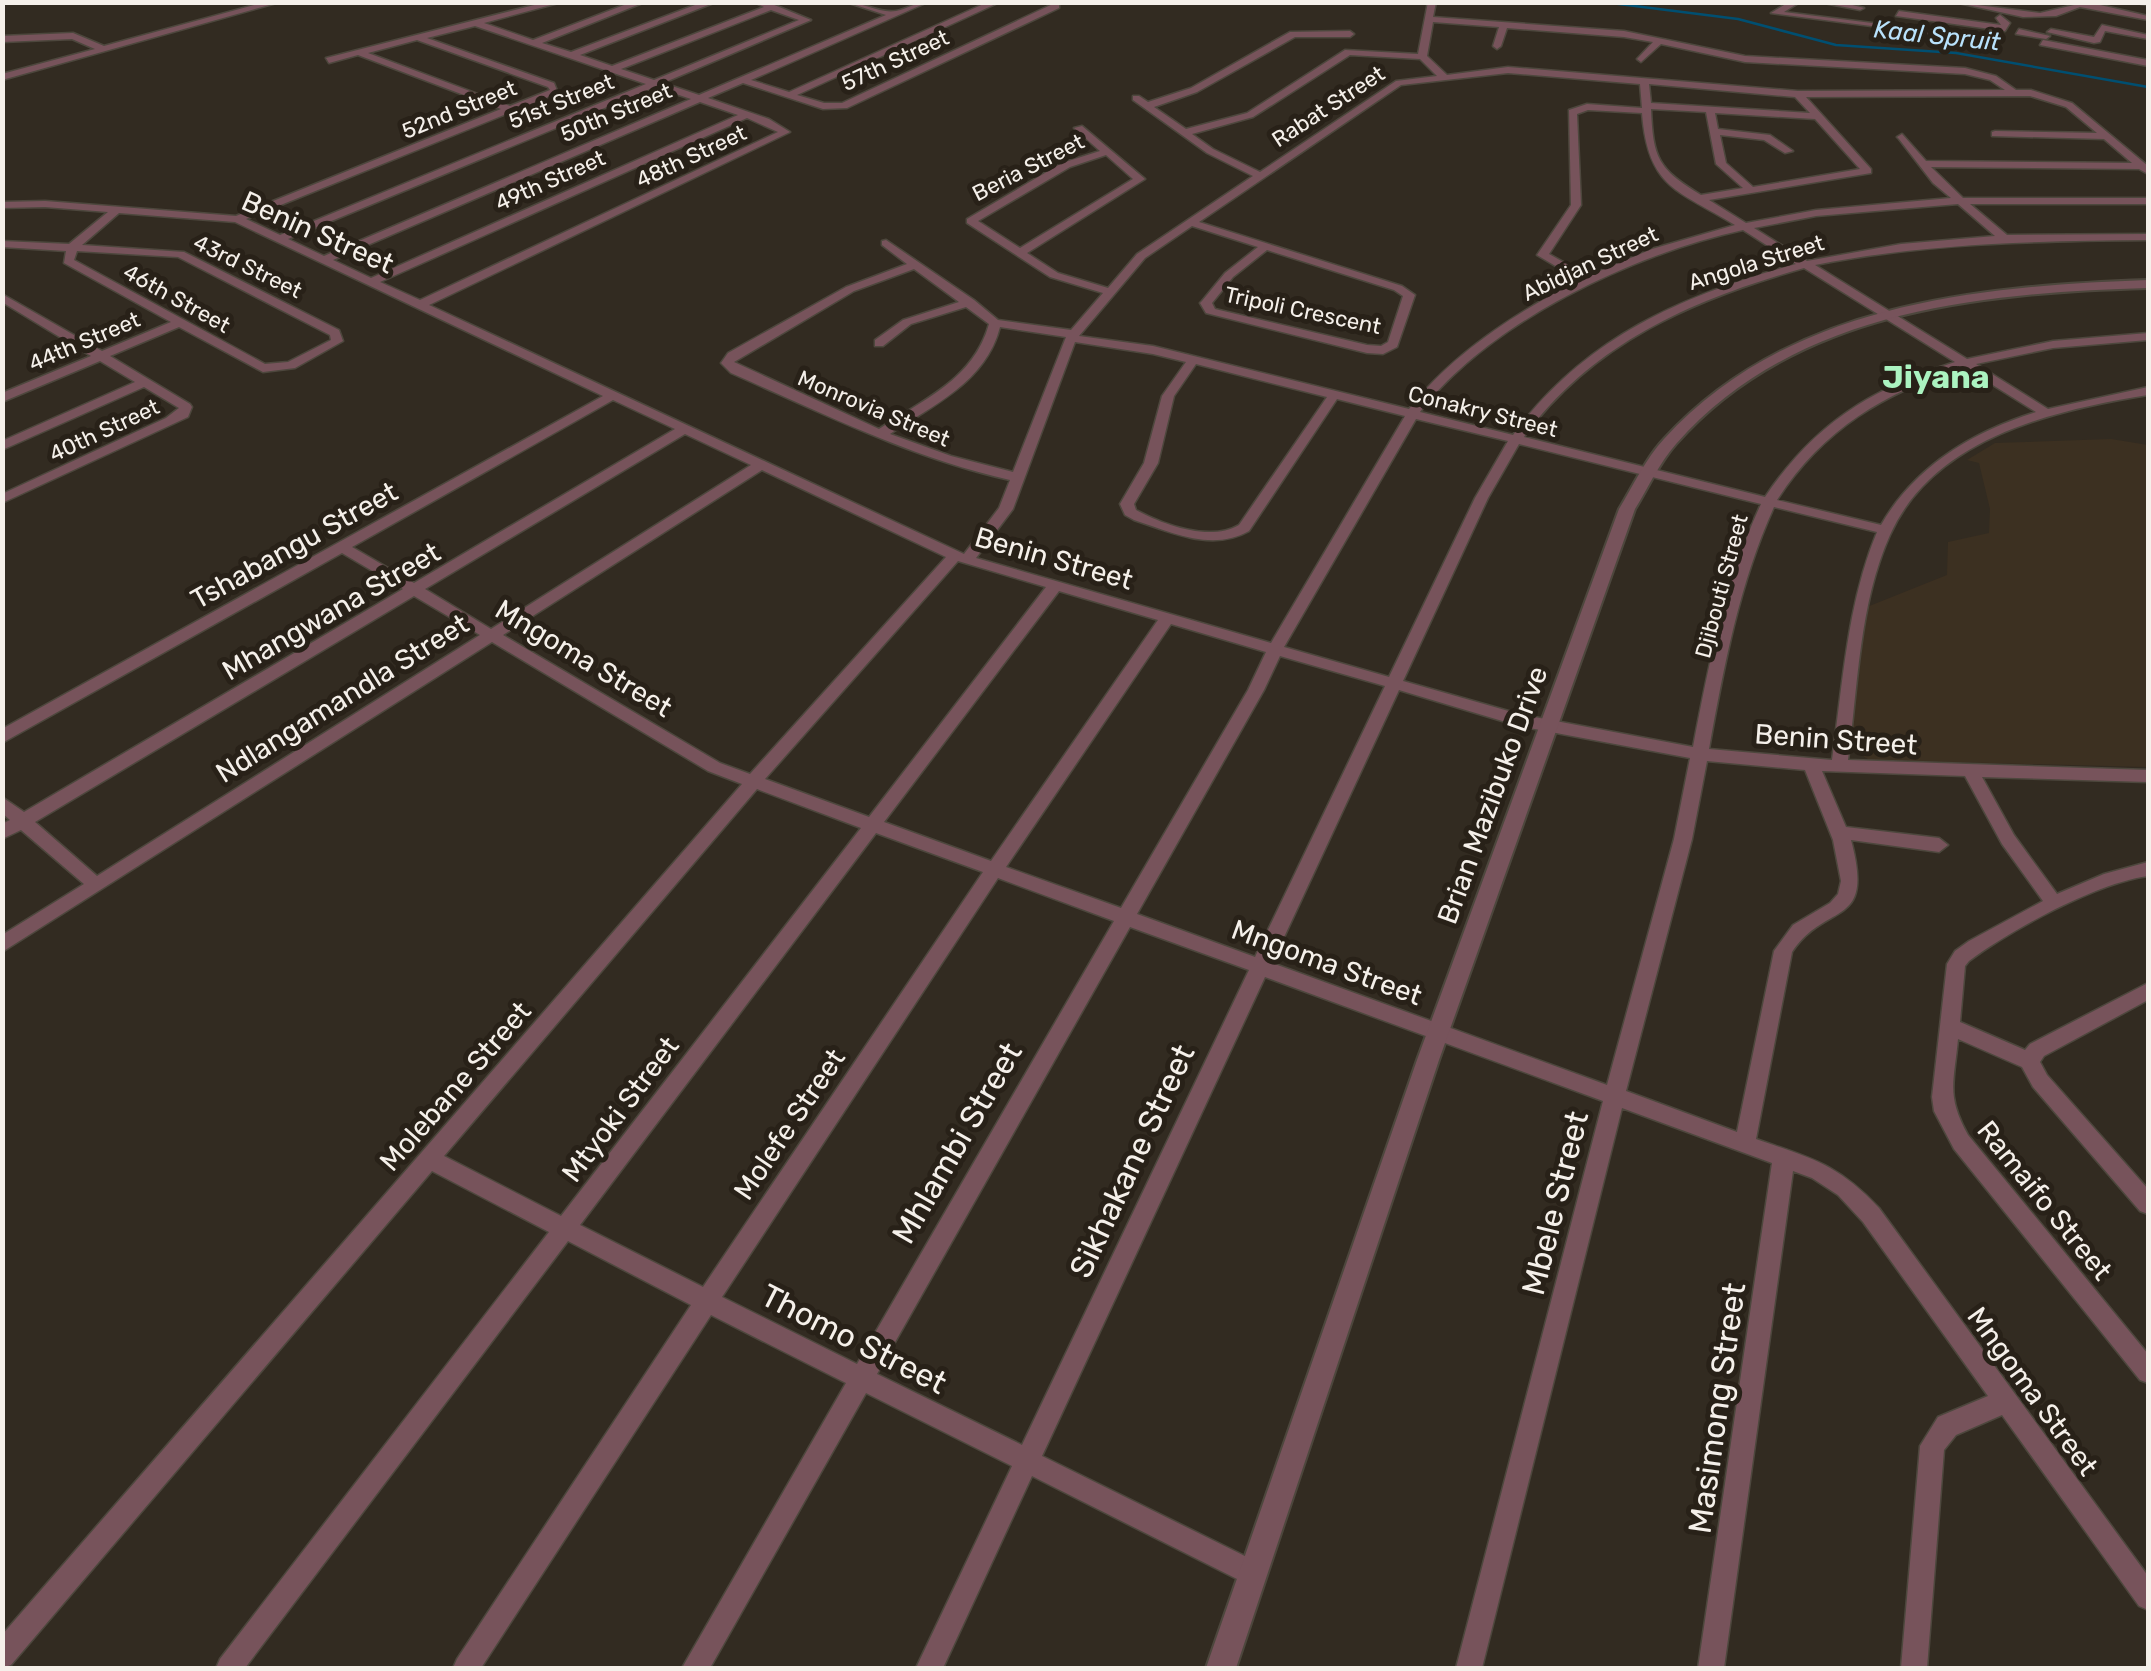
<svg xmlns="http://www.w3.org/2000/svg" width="2151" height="1671" font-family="Rubik,sans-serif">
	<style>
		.built { fill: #3c3021 }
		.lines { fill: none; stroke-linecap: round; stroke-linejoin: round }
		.stream { stroke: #004f71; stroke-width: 2.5 }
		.minor-casing { stroke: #4d473d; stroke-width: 3 }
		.tertiary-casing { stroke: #4d473d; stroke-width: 4 }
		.minor { fill: #77535b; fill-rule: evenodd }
		.tertiary { fill: #77535b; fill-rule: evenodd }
		.labels { text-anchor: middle; stroke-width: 10; stroke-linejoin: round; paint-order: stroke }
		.far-street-label { font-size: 22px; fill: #f5f0ea; stroke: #282118 }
		.far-water-label { font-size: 25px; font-style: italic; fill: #b9e2fc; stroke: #282118 }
		.street-label { font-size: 28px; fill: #f5f0ea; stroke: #282118 }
		.far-district-label { font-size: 32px; font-weight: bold; fill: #abf3c0; stroke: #282118 }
		.near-street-label { font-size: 32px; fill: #f5f0ea; stroke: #282118 }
	</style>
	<rect width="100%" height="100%" fill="#322b21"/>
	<path class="built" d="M2111 439 2148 445V767L1869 760 1849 746 1867 607 1947 575 1948 542 1989 533 1990 509 1979 463 1967 460 1995 443Z"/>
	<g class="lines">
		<path class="stream" d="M1512 2H1565
			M1603 2 1738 19 1836 45 1956 53 2148 87"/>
		<g class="minor-casing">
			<path id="minor" d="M265 2H280L2 80V74L95 49 72 39 2 42V36L73 33 104 46Z
				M546 2H562L484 23 533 40 632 2H645L542 43 571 52 703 2H716L580 55 612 66 764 7 754 2H767L811 20 663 83 699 95 886 15 846 2C862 2 881 14 896 11 908 9 915 2 928 2L751 80 789 92 988 2H1000L797 95 824 103H842L1053 4H1059V8L847 108 823 109 743 83 708 98 769 119 790 132 429 305 964 554 999 508 1010 480C912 458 822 413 731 373L721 363 728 353 846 287 907 264 882 245V241L886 240 974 300 998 320 1071 330 1103 293 1050 277 967 223V219L1062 163 1100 151 1074 128 1082 126 1145 179 1027 253 1058 273 1108 288 1137 254 1253 176 1207 153 1133 100V96H1139L1148 102 1191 88 1290 32 1350 31 1354 34 1350 37H1295L1197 92 1154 107 1186 129 1247 113 1345 50 1418 54 1428 2H1436L1433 17 1624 31 1745 56 1965 68 1996 76 2016 90H2031L2072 103 2148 166V174L2139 169 1931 167 1963 198H2148V204H1970L2007 235 2148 234V240C2036 241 1926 243 1815 265L1967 359 2053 341 2148 333V340L2053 348 1976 364 2048 409 2148 387V395C2054 410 1933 438 1890 535 1859 604 1858 686 1848 760L2148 770V782L1982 777 2014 835 2057 894 2104 874 2148 862V876C2096 883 2011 930 1969 961L1965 966 1960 1022 2025 1050 2030 1044 2148 983V1000L2044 1056 2040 1062 2047 1075 2148 1189V1214L2140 1211 2033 1087 2022 1067 1958 1039C1954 1083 1946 1095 1968 1135L2148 1354V1383L2140 1380 1954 1149 1934 1111 1932 1097 1947 964 1955 951 1969 941 2043 901 2002 844 1965 776 1822 771 1846 827 1939 838 1948 845 1939 852 1851 840C1875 930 1827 900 1792 952L1756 1139C1810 1158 1837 1163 1879 1208L2148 1576V1610L2139 1606 2002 1415 1956 1435 1944 1450 1927 1668H1901L1920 1446 1938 1417 1988 1396 1863 1222 1838 1195 1812 1178 1793 1171 1724 1668H1698L1772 1163 1622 1108 1482 1668H1456L1603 1101 1265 977 1042 1456 1261 1564 1265 1573 1261 1582 1252 1586 1243 1582 1032 1476 943 1668H916L1012 1466 866 1393 710 1668H682L846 1383 711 1315 481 1668H453L457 1659 691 1305 568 1241 245 1668H216L220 1659 549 1232 432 1171 11 1665 2 1668V1635L742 784 708 771 492 642 2 952V935L84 884 21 830 2 839V824L10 820 2 813V797L24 812 403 589 342 553 2 743V729L603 396 235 222 119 213 82 245 184 252 339 330 343 341 295 368 263 372 179 327 110 356 190 404 192 407 188 417 2 503V494L166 418 179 408 144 387 2 450V441L135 382 100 361 2 402V393L91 356 2 302V294L102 351 171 322 64 263 66 251 2 247V241L69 244 108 212 45 207 2 208V202L45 201 236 216 501 109 358 55 329 63 326 58ZM771 10 799 20 654 80 621 69ZM1433 22 1499 27 1493 46 1497 49 1501 46 1507 28 1624 37 1653 42 1637 59 1641 62 1661 44 1745 62 1965 74 1990 80 2005 90 1798 91 1508 67 1447 75 1427 56ZM475 26 646 84 280 235 246 219 558 93 554 83 427 38ZM417 40 548 87 550 90 510 106 368 53ZM1350 55 1420 59 1437 76 1396 81 1260 172 1213 149 1192 134 1253 117ZM1508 73 1640 84 1642 108 1587 104 1569 110 1571 205 1537 255 1579 280C1516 313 1453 353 1409 409L1153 346 1079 336 1145 258 1192 226 1258 247 1225 273 1202 301 1200 303 1206 313 1367 353 1383 354 1397 347 1415 295 1402 286 1199 222 1401 85ZM1649 84 1795 97 1810 113 1651 103ZM655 87 691 99 324 256 288 239ZM2030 96 2066 107 2097 133 1995 131 1992 132V136L2104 139 2132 163 1926 161 1902 134 1897 137 1899 139 1933 183 1951 198 1816 210 1746 223 1709 200 1871 173V169L1806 97ZM700 102 738 115 371 278 333 260ZM1651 109 1706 112 1716 164 1743 188 1701 195C1658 169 1653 158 1651 109ZM1588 110 1642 113C1648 189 1678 190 1735 225L1652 249 1588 276 1549 254 1581 205 1577 114ZM1715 113 1815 119 1860 169 1753 187 1726 163 1720 135 1764 140 1785 153 1793 151 1770 135 1718 129ZM747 118 778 132 420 300 380 282ZM1106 155 1133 179 1020 248 978 221 1070 167ZM1958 204 1995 236 1901 244 1807 261 1754 228 1816 216ZM1743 230 1796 264C1683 295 1585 337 1513 435L1420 412C1489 322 1633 254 1743 230ZM1267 250 1394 290 1403 296 1388 342 1381 346 1367 345 1215 309 1212 303 1233 277ZM77 251 178 257 330 335 331 340 288 362 265 364 74 260ZM1804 268 1955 362C1871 389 1815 423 1765 497L1524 437C1593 342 1695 299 1804 268ZM914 269 959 302 903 320 875 340V346H883L911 324 966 307 989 324C974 379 923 400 879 429L734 362 854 291ZM1000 327 1066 337 1013 472 951 456 890 434C933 405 986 382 1000 327ZM1075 342 1153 354 1186 362 1162 396 1144 463 1120 504 1125 515 1134 520C1171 532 1212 552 1249 531L1337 399 1405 416 1271 643 976 558 1013 509ZM1196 364 1327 397 1239 525C1210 542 1164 525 1136 510L1134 504 1158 463 1174 396ZM1964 367 2036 412C1972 432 1915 466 1881 525L1777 500C1823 429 1884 393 1964 367ZM613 400 675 429 414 583 352 547ZM1416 419 1508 441 1475 498 1389 677 1284 647ZM685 434 751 465 491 629 425 589ZM1519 444 1761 504C1725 581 1709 663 1693 747L1519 714 1403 681 1488 498ZM762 470 946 557 750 774 720 763 503 635ZM1774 507 1877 532C1847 604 1843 683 1832 760L1709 749C1724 666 1739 584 1774 507ZM958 561 1046 587 869 817 765 779ZM1059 591 1158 620 991 861 884 822ZM414 596 480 635 97 876 35 822ZM1171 624 1266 652 1248 690 1121 908 1006 867ZM1280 656 1385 686 1255 957 1137 914 1264 690ZM1399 690 1519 726 1690 758 1674 839 1607 1085 1272 963ZM1707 761 1805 770 1833 840 1841 881 1838 894 1830 903 1793 925 1774 951 1737 1132 1626 1091 1692 839ZM757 789 861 828 561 1216 444 1156ZM876 833 983 872 703 1287 580 1225ZM998 878 1114 921 857 1364 722 1297ZM1130 927 1249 970 1022 1445 877 1374Z
				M1789 2H1800L1784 12 2000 39 1996 42 1771 13Z
				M1819 2H1841L1864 8 1860 10Z
				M1954 2 2040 13 2087 2 2148 16V20L2080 7 2056 16 2023 17Z
				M2140 2H2148V5L2141 4Z
				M1899 11 2001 25 1996 18 2000 15 2010 23 2005 31 1896 16Z
				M2102 25 2148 35V39L2105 31 2100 42 2094 43 2047 32 2051 29 2094 37Z
				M2019 29 2050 36 2046 39 2016 34Z
				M2043 40 2148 60V66L2040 45Z"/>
		</g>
		<g class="tertiary-casing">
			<path id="tertiary" d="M2148 280V288C1980 293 1794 310 1676 444 1659 463 1648 488 1635 509L1439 1060 1236 1668H1206L1417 1060 1619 509C1633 486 1646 458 1664 439 1787 304 1976 286 2148 280Z"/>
		</g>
		<use href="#minor" class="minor"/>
		<use href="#tertiary" class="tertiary"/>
	</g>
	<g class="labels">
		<g class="far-street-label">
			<text transform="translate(895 60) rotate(-25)" y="8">57th Street</text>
			<text transform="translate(561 101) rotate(-22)" y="8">51st Street</text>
			<text transform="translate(1328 106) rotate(-33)" y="8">Rabat Street</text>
			<text transform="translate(459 109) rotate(-22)" y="8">52nd Street</text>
			<text transform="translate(616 112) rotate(-23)" y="8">50th Street</text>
			<text transform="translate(691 156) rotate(-25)" y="8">48th Street</text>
			<text transform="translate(1028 167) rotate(-27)" y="8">Beria Street</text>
			<text transform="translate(550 180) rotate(-24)" y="8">49th Street</text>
			<text transform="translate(1756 262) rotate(-17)" y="8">Angola Street</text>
			<text transform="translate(1590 263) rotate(-25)" y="8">Abidjan Street</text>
			<text transform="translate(248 266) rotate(26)" y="8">43rd Street</text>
			<text transform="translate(177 298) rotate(29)" y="8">46th Street</text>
			<text transform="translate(1303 310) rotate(12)" y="8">Tripoli Crescent</text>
			<text transform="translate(84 341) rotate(-23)" y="8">44th Street</text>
			<text transform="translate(874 408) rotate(23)" y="8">Monrovia Street</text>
			<text transform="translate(1483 411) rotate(14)" y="8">Conakry Street</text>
			<text transform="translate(104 430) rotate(-25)" y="8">40th Street</text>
			<text transform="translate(1721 586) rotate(-75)" y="8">Djibouti Street</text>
		</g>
		<g class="far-water-label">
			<text transform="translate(1937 35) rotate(6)" y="9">Kaal Spruit</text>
		</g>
		<g class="street-label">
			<text transform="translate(318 232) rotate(24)" y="10">Benin Street</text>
			<text transform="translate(294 545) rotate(-29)" y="10">Tshabangu Street</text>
			<text transform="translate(1054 558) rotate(16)" y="10">Benin Street</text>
			<text transform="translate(331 611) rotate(-30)" y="10">Mhangwana Street</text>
			<text transform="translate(584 658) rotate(31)" y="10">Mngoma Street</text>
			<text transform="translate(342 698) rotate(-32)" y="10">Ndlangamandla Street</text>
			<text transform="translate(1836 739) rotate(4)" y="10">Benin Street</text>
			<text transform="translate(1492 795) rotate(-70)" y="10">Brian Mazibuko Drive</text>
			<text transform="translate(1327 962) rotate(20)" y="10">Mngoma Street</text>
			<text transform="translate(455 1086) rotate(-49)" y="10">Molebane Street</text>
			<text transform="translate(620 1109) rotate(-53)" y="10">Mtyoki Street</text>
			<text transform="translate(789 1124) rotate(-56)" y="10">Molefe Street</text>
			<text transform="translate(2045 1200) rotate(51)" y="10">Ramaifo Street</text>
			<text transform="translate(2033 1391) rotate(54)" y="10">Mngoma Street</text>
		</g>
		<g class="far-district-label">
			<text x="1936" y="388">Jiyana</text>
		</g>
		<g class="near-street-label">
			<text transform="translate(957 1143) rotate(-60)" y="11">Mhlambi Street</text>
			<text transform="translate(1132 1161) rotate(-65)" y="11">Sikhakane Street</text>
			<text transform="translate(1555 1203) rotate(-76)" y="11">Mbele Street</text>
			<text transform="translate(854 1339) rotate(27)" y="11">Thomo Street</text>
			<text transform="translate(1717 1408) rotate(-82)" y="11">Masimong Street</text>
		</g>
	</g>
	<rect width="2151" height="1671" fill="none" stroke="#f5f0ea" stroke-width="10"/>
</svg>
